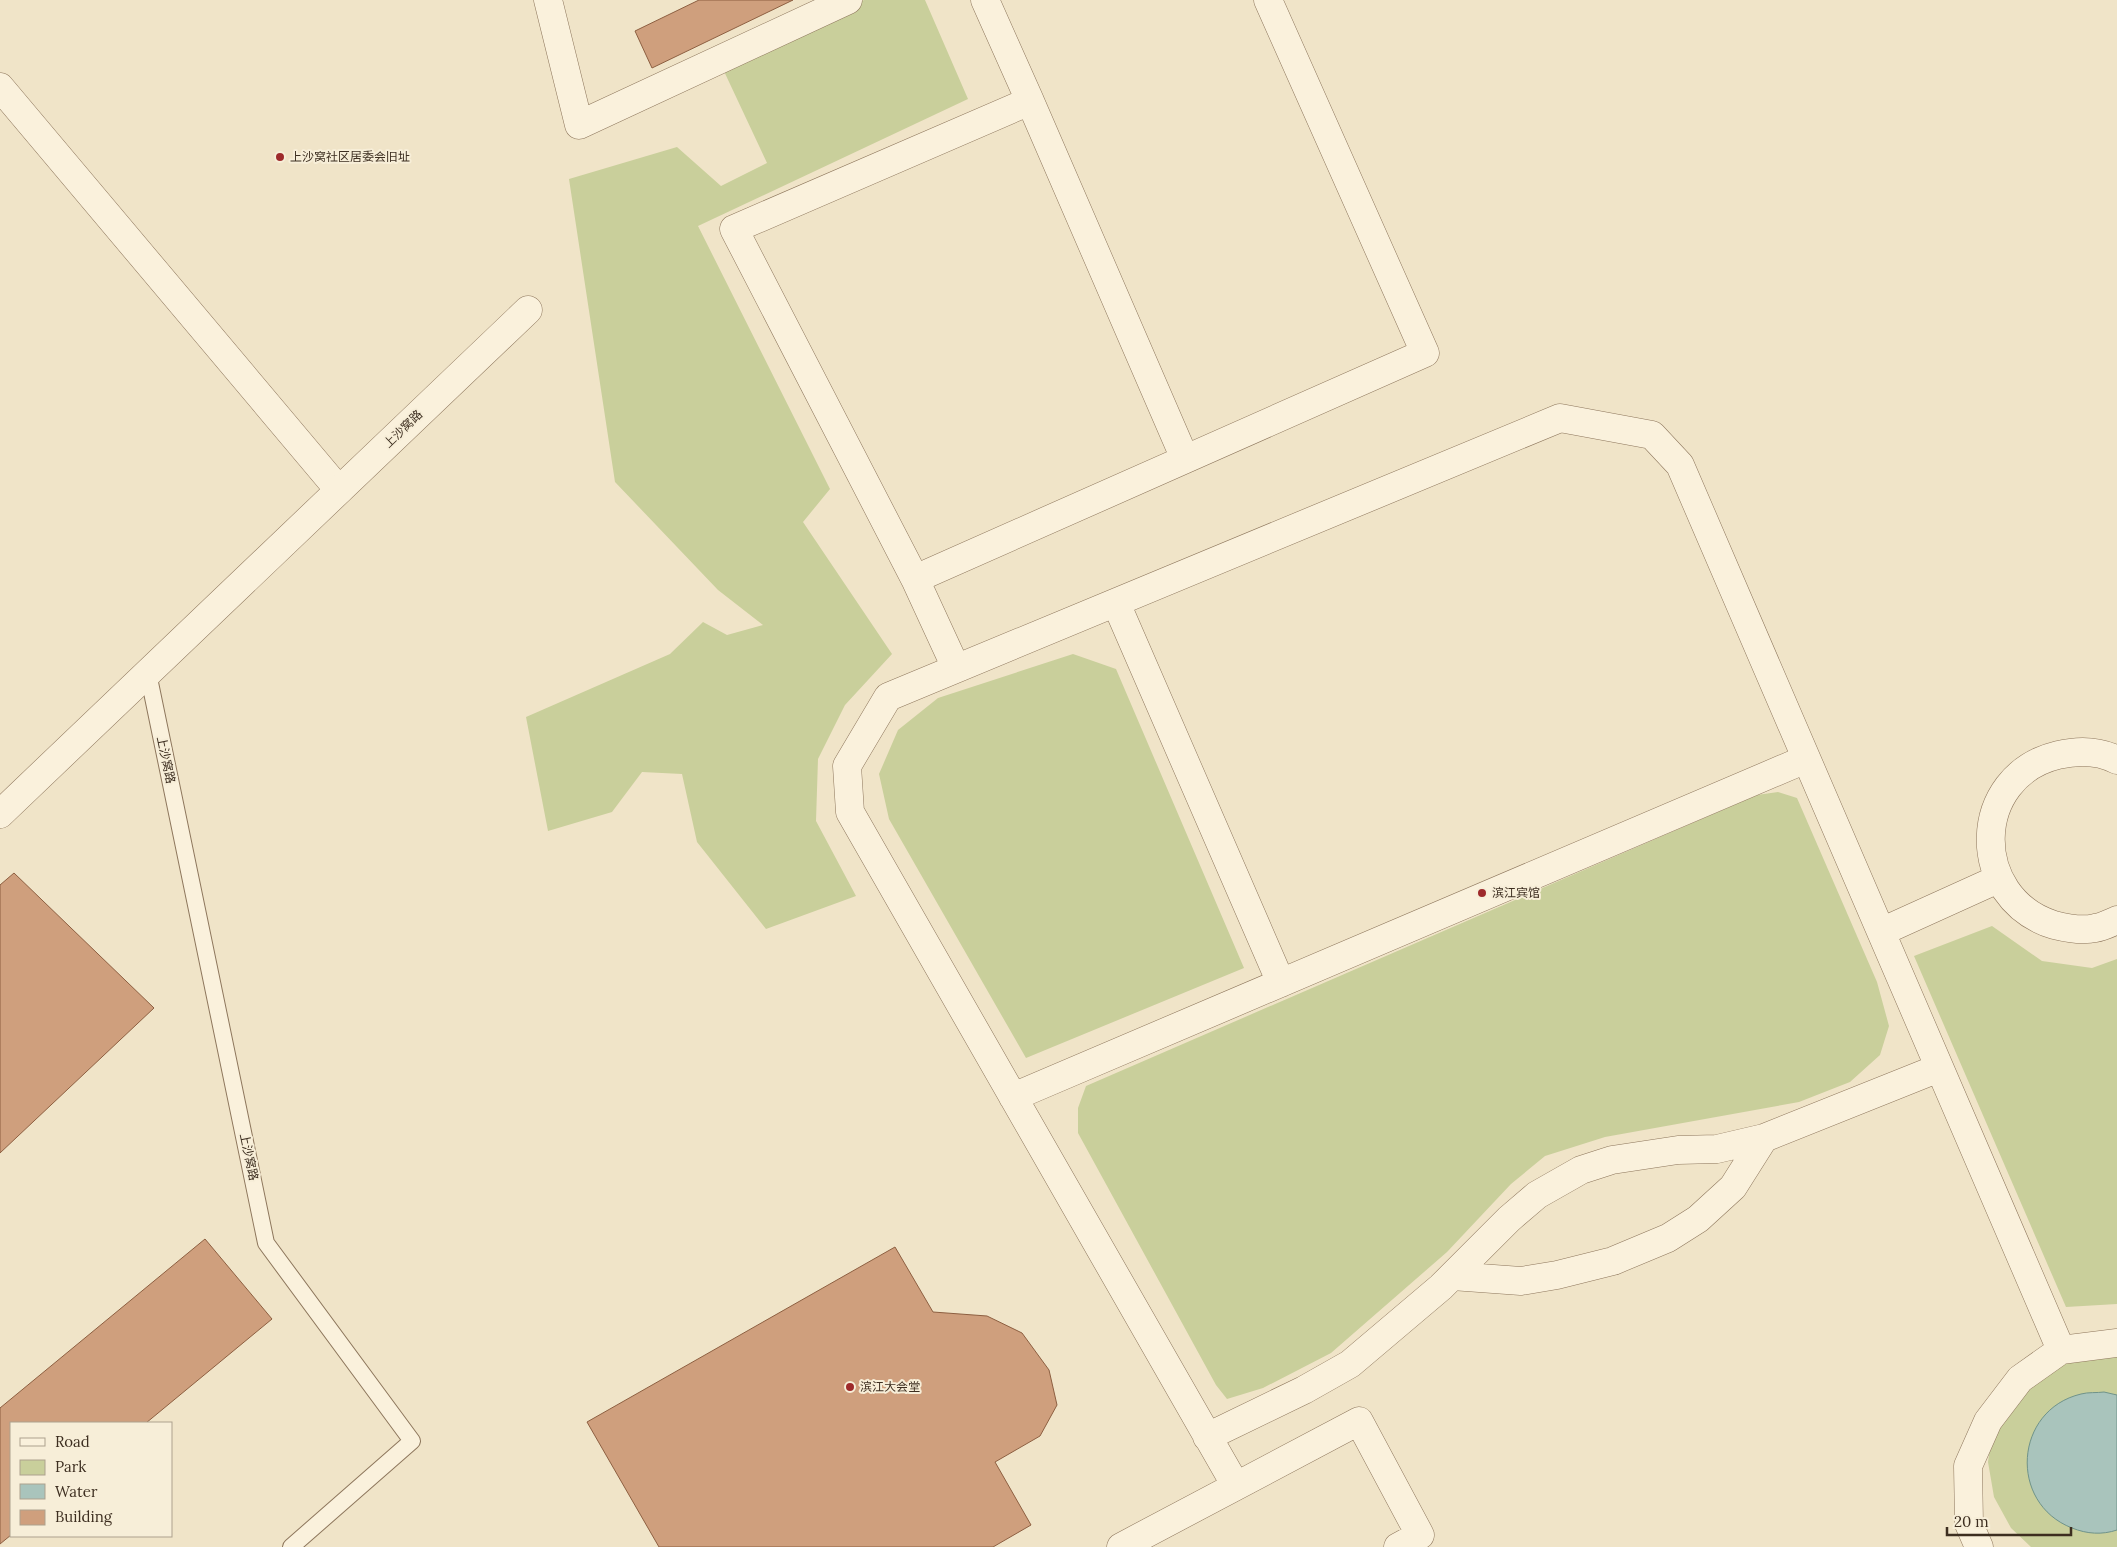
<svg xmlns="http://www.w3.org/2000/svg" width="2117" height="1547" font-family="Lora,'Noto Sans SC',serif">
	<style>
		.green { fill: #c9cf9b }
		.water { fill: #a9c4bc; stroke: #6f938a }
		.building { fill: #cf9f7d; stroke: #8d5f41 }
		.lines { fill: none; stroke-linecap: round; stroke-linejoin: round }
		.service-casing { stroke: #8d765c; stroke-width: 18 }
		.minor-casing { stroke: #8d765c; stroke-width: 29 }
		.tertiary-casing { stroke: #8d765c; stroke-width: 29 }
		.service { stroke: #faf1dc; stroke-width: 16 }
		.minor { stroke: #faf1dc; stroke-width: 28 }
		.tertiary { stroke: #faf1dc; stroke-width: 28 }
		.poi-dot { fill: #9e2a2b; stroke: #f7eed8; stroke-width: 2 }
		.labels { text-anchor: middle; stroke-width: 4; stroke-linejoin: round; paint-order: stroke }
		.poi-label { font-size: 12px; fill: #3d2e20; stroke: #f7eed8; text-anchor: start }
		.street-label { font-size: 12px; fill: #3d2e20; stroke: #f7eed8 }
	</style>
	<rect width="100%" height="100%" fill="#f0e4c8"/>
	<path class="green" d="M864 0H925L968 99 698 226 830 489 803 522 892 654 845 705 818 759 816 821 856 896 766 929 697 842 682 774 642 772 612 812 548 831 526 717 670 654 703 622 727 635 763 625 718 590 615 482 569 179 677 147 721 186 767 163 722 67Z
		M1073 654 1116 669 1244 968 1026 1058 889 819 879 774 898 730 938 698Z
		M1778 792 1797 798 1877 982 1889 1026 1880 1055 1850 1082 1799 1102 1605 1137 1545 1156 1511 1184 1447 1252 1331 1353 1263 1388 1227 1399 1216 1385 1078 1133V1108L1086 1086 1757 795Z
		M1992 926 2042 961 2092 968 2117 959V1304L2066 1307 1914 956Z
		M2117 1353V1547H2031L2011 1528 1994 1497 1988 1462 1993 1427 2010 1395 2070 1355Z"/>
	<path class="water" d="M2104 1392 2117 1395V1530C2102 1535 2087 1534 2072 1528 2008 1503 2014 1410 2081 1394 2088 1392 2097 1393 2104 1392Z"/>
	<path class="building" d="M699 0H793L652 68 635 31Z
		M14 873 154 1008 0 1153V885Z
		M205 1239 272 1319 146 1423H11V1535L0 1544V1408Z
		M895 1247 933 1312 987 1316 1022 1333 1049 1370 1057 1405 1040 1436 995 1462 1031 1525 993 1547H659L587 1422Z"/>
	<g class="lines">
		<g class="service-casing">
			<path id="service" d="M148 673 266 1243 412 1441 291 1547"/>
		</g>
		<g class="minor-casing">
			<path id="minor" d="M548 0 579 125 848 0
				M985 0 1030 101
				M0 87 339 490
				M915 579 1425 353 1268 0
				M1116 603 1281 983
				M956 668 915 579 734 229 1030 101 1185 459
				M2117 760C2098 750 2079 750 2058 755 1970 776 1968 898 2054 925 2066 928 2083 931 2095 928 2103 927 2110 923 2117 920
				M1881 932 1998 879
				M1013 1097 1806 759
				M1452 1276 1521 1281 1557 1275 1613 1261 1668 1238 1698 1219 1733 1187 1764 1138
				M1207 1437 1304 1390 1350 1364 1441 1287 1509 1219 1537 1195 1581 1170 1612 1160 1678 1150 1717 1149 1764 1138 1939 1068
				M1236 1486 850 812 847 766 888 697 1560 418 1652 435 1680 465 2061 1350
				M1121 1547 1359 1421 1420 1535 1398 1547
				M1979 1547 1969 1524 1968 1466 1988 1421 2020 1379 2061 1350 2117 1343"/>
		</g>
		<g class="tertiary-casing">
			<path id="tertiary" d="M0 814 528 310"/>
		</g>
		<use href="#service" class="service"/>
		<use href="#minor" class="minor"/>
		<use href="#tertiary" class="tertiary"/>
	</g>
	<g class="poi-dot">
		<circle cx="280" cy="157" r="5"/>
		<circle cx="1482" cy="893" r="5"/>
		<circle cx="850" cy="1387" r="5"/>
	</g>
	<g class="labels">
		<g class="poi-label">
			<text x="290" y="161">上沙窝社区居委会旧址</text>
			<text x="1492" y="897">滨江宾馆</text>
			<text x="860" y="1391">滨江大会堂</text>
		</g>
		<g class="street-label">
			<text transform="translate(403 429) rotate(-44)" y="4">上沙窝路</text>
			<text transform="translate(166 760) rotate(78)" y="4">上沙窝路</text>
			<text transform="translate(249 1157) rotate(78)" y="4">上沙窝路</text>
		</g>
	</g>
	<rect x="10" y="1422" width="162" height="115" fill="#f7eed8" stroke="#ada18e"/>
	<rect x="20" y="1438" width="25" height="8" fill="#faf1dc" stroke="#ada18e"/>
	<text x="55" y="1447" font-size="15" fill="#3d2e20">Road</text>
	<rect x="20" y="1460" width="25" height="15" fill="#c9cf9b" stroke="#ada18e"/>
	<text x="55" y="1472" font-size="15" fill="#3d2e20">Park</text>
	<rect x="20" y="1484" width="25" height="15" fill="#a9c4bc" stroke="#ada18e"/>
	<text x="55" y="1497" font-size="15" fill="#3d2e20">Water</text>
	<rect x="20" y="1510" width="25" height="15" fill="#cf9f7d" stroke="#ada18e"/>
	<text x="55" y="1522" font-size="15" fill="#3d2e20">Building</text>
	<path d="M1947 1527v8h124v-8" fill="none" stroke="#3d2e20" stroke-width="2.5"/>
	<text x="1954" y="1527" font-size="15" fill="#3d2e20" stroke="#f7eed8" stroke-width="4" paint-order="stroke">20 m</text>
</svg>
